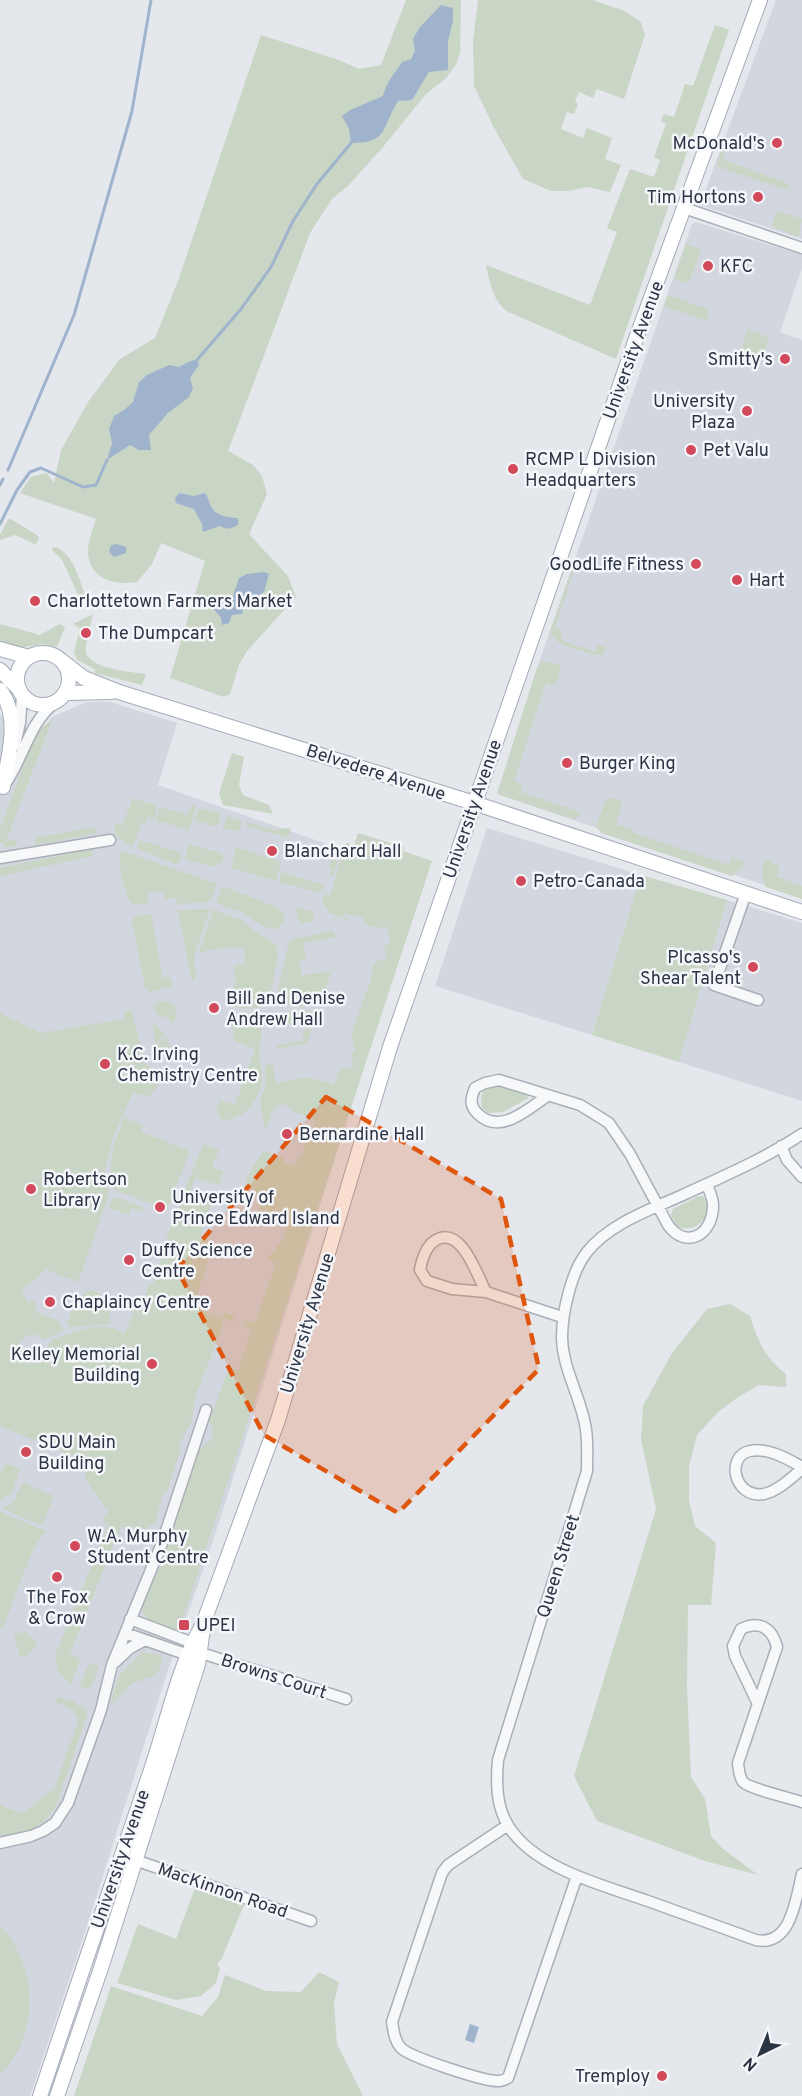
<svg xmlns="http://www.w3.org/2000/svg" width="802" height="2096" font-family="Overpass,sans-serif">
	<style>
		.built { fill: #d2d6de }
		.green { fill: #c9d6c5 }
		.water { fill: #9fb4cc }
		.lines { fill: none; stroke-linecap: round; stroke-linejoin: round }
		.stream { stroke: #9fb4cc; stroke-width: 3 }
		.minor-casing { stroke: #a9aeb7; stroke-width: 13 }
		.major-casing { stroke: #a3abb8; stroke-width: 16 }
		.minor { stroke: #f7f8fa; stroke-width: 10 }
		.major { stroke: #fff; stroke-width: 14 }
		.marked { fill: #df570f; fill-opacity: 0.2; stroke: #df570f; stroke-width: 4.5; stroke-dasharray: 12 8; stroke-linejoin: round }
		.poi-dot { fill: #d1495b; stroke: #f4f6f9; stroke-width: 2 }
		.labels { text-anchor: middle; stroke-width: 5; stroke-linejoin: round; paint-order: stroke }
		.poi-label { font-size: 18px; fill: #2b3445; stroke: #f4f6f9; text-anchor: start }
		.street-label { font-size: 18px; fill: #2b3445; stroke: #f4f6f9 }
	</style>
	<rect width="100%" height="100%" fill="#e4e7ec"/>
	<path class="built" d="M776 0H802V239L700 205Z
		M696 222 802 255V268L780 332 802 340V898L497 794 537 668 692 224Z
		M86 702H110L177 723 158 785 358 855 425 876 214 1538 165 1679 86 1929 30 2096H0V715L43 735 52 717Z
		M487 828 641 875 592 1035 435 986Z
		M727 900 802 923V1101L679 1062Z"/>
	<path class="green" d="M406 0H461L460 53 456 65 446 78 426 94 383 147 348 186 332 199 310 233 228 451 253 465 262 476 267 494 249 534 288 576 296 597 247 651 239 665 230 694 224 697 170 678 205 561 161 543 152 564 137 582C115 586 88 579 88 551 88 541 93 529 96 519L20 493 31 477 47 473 54 483 61 450 88 402 120 359 155 338 178 281 261 35 339 60 359 69 381 65Z
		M478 0H592L625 11 641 22 645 35 624 99 597 89 593 98 579 92 575 102 578 104 574 114 567 112 561 129 583 138 587 128 612 138 605 159 621 165 610 192 587 187 568 191H551L523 179 494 128 474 86 473 41Z
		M715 25 729 30 616 359 506 311C492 297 490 284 486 265L590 305 617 232 607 228 630 169 654 177 660 160 654 157 666 124 661 121 664 114 674 117 685 84 693 86Z
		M723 147H726L722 159 789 184 787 190 716 166Z
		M777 211 802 219 799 237 771 226Z
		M686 244 701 250 688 284 674 279Z
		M668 295 710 310 707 321 664 306Z
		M747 330 769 337 760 364 739 357Z
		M9 518 37 535 39 538 37 543 34 544 15 535 0 540V535Z
		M53 547C72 549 79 580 85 594L79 596 62 560 52 550Z
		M578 559 584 560 581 569 575 567 555 628 563 631 560 640 595 652 598 645 606 647 602 655H597C582 650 556 647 550 632L575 560Z
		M93 614C91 623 85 643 86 652 89 669 132 672 146 674L142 685 94 673 95 669 77 660 74 652 80 628 73 624Z
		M0 624 37 634 38 636 60 624 65 627 57 647 42 644 19 648 0 644Z
		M543 661 559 664 561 667 555 686 546 683 514 781 523 785 521 792 580 812 576 820 497 794 537 668Z
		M53 718 6 841 16 840 15 847H6L0 842V829L35 734Z
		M232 753 244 757 239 785 243 795 269 805 273 814 223 805 219 793Z
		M607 797 622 802 616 824 634 830 633 833 729 865 732 857 744 861 743 867 732 876 601 833 596 826Z
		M133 798 158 806 154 819 147 817 145 823 142 822 133 846C121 841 113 839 115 824L122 826Z
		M191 805 196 807 189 830 156 820 160 807 187 815Z
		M199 808 221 814 217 827 195 820Z
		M227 816 242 821 239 831 223 829Z
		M247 822 274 830 287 828 291 829 288 838 246 826Z
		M95 827 97 833 35 845 34 838Z
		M358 833 404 847 403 851 432 861 179 1630C163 1628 145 1622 140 1606L162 1564 164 1550 193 1454 211 1440 213 1433 212 1426 203 1417 206 1410 212 1413 229 1368 238 1370 252 1329 243 1326 246 1320 255 1323 276 1263 267 1260C273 1249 282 1245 286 1232 285 1215 272 1213 258 1210L262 1198 245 1180 263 1151 284 1158 283 1162 295 1166 298 1158 300 1159 310 1128H313L316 1120 290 1110 291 1107 278 1103 276 1110 273 1109 265 1132 260 1101 266 1085 265 1066 269 1064 273 1066 276 1083 308 1077 334 1085 339 1070 354 1067 351 1054 355 1052 351 1035 373 973 371 972 374 962 387 959 384 946 390 944 387 927 378 928 364 924 365 919 345 913 344 916 349 918 348 920 329 913 322 901 324 894 330 895 346 843 354 845Z
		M139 840 182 853 180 862 176 864 137 848Z
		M189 844 223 854V861L214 867 185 859Z
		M291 844 336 857 338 860 333 876 330 875 332 869 329 868 331 861 288 848Z
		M236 847 281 862 276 881 231 868Z
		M92 849 93 856 0 876V868Z
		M125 852 217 884 210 902 177 904 176 898 165 899 162 890 147 893 148 900 146 903 133 905C125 898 117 864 121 854Z
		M768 860 780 867 777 877 802 886V899L766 887C762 878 761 873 763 863Z
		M281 872 324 885 321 893 280 882Z
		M641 875 727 900 679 1062 592 1035Z
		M222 886 279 908 285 916C282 945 251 917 239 911 231 908 224 906 216 903Z
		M297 907 312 912 315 919 307 923H300L295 908Z
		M201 909H210C207 920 194 953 194 961 194 970 199 976 192 983L178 910Z
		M213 910 241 920 262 936 272 941 276 945 278 957 269 999 261 1008 242 1009 228 1004 236 981 233 966 246 963 243 947 230 949 229 947 199 952Z
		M151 914 163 978 170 977 173 986 150 992 145 988 132 921 136 916Z
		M333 931 336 937 303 943 306 959 299 961 302 976 332 970 320 1004C304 1006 281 1013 278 990L289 941 292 939Z
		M164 1001 174 1004 177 1019 172 1023 168 1018 158 1015 154 1008 156 1002Z
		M124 1010H131L146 1064 157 1072V1086L149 1097 133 1092 113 1138 105 1171 109 1194 78 1282 45 1269 37 1279 22 1289 27 1302 31 1301 37 1303 34 1311 59 1321 64 1331 44 1339 34 1334C6 1337 20 1376 44 1360L50 1341C68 1334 92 1323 112 1328 116 1329 121 1332 125 1333L139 1298 144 1299 150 1283 153 1284 166 1246 164 1245 203 1144 219 1150 212 1167 223 1171 219 1185 195 1178 191 1189 213 1197 200 1238 214 1243 193 1307 221 1318 224 1312 235 1316 233 1322 222 1318V1327L195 1397 192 1420 179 1445 180 1451 167 1491 163 1493 155 1523 146 1529 133 1527 131 1530 122 1526 115 1541 70 1654 81 1659 71 1684C59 1677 55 1666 56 1653L108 1525 102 1522 106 1513 109 1511C98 1497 82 1481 83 1462L77 1458 0 1426V1011L1 1014 42 1033 125 1019Z
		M318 1010 313 1027H301L300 1022 284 1025 282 1013Z
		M241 1014H255L263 1021C263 1030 260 1039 259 1048 259 1058 261 1067 262 1076 262 1100 245 1118 222 1121L216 1109 219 1100 235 1105 255 1049 233 1040 234 1036 230 1016Z
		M153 1023H155L165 1035 155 1045Z
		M308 1029 312 1030 307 1043 277 1049 278 1045 304 1040 302 1030Z
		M166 1037 170 1047 167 1052H161L156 1047Z
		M492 1085 525 1094 529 1098 503 1112 488 1113 482 1108C480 1097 481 1090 492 1085Z
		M124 1118 143 1125 141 1132 190 1151 167 1210 113 1189C107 1163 114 1143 124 1118Z
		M699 1196H703C716 1215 696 1235 676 1226L671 1215 673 1209Z
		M115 1197 143 1207 144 1212 132 1208 129 1215 109 1208 112 1200Z
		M92 1290C107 1296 108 1307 111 1321L109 1324 70 1327 68 1322C72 1308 77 1295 92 1290Z
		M730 1304 750 1316C758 1342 765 1357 786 1374V1387L759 1385 738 1397 718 1412 697 1435 689 1466V1500L695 1526 716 1543 711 1605H688L687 1687 691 1777 705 1799 711 1836 722 1848 758 1875 705 1861 597 1821 574 1776 656 1509 641 1439 643 1406 672 1353 707 1309Z
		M5 1463 20 1469 11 1493 0 1501V1471H2Z
		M23 1483 54 1496 42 1526 3 1509 13 1502Z
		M0 1512 45 1531 31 1554 2 1630 0 1629Z
		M25 1631 37 1645 28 1654 20 1658 14 1635Z
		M143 1652 163 1656 158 1674 131 1684 109 1706 120 1674Z
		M89 1663 99 1667 92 1685 87 1689 79 1687Z
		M58 1696C69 1701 86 1703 87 1716L55 1808C39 1830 26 1833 0 1836V1805L22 1814 54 1789 79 1719 73 1709 56 1702Z
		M195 1888 244 1905 222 1958 217 1965 220 1968 216 1983 201 1996 176 2000 117 1983 138 1924 176 1939Z
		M0 1926C39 1966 40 2035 0 2075Z
		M319 1972 339 1982 334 2003 337 2044 363 2096H74L111 1986 202 2016 218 1997 225 1975 266 1991 301 1992Z"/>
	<path class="water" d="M441 5 453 8V21L448 41V70L429 72 412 100 398 101C381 128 389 143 351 143L349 129 342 116 350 110 383 96C387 80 394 75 402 62L411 59 415 51 413 39 420 27Z
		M197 360 199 365 190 378 193 388 189 397 168 413 149 435 151 450H139L130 445 107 460 112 443 109 429 114 416 124 410 133 402 139 382 147 375 169 365 179 367 190 361Z
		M179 493 194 496 205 493C209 498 208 501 211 506 216 517 228 517 238 518V525C231 529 227 530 220 526L203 532 202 524 194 509 176 503 175 498Z
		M116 544 126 547V553L114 557 109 552 111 545Z
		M264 572 269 574 264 592 256 597 248 595 242 614 232 615 229 623 222 625 221 618 212 607 219 601 225 605 231 602 239 578 247 574Z
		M470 2024 479 2027 474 2043 465 2040Z"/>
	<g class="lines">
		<path class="stream" d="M197 360 241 309 271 267 293 221 317 184 351 143
			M8 470 74 315 132 111 151 0
			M0 485 3 479
			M0 524 17 490 30 472 41 468 83 487 96 485 107 460"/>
		<g class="minor-casing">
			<path id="minor" d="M684 208 802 248
				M15 745 20 723 22 695
				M5 784C23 759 28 726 52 705
				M0 858 110 840
				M746 893 714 985 758 1000
				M547 1096C527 1110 499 1136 477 1113 469 1105 471 1098 475 1088L485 1083 499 1080 580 1105 609 1123 630 1154 668 1225C686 1250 712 1235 713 1207 714 1200 709 1191 707 1184
				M802 1134C766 1158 724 1176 685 1194 652 1209 610 1223 587 1252 571 1272 562 1313 562 1338 563 1371 582 1399 586 1430 588 1443 587 1458 587 1471L498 1760C496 1782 496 1807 509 1827 536 1869 603 1885 648 1901 684 1914 720 1927 756 1940 791 1947 796 1899 802 1874
				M781 1146 787 1160 802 1177
				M486 1292C477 1275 462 1228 438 1239 426 1244 422 1259 420 1270L427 1281 452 1289 486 1292 562 1317
				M802 1467C788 1459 767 1447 750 1451 725 1456 734 1499 764 1494 778 1491 791 1478 802 1469
				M130 1619 193 1643 197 1648
				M125 1633 188 1655 201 1653 346 1699
				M114 1663 130 1648 145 1640
				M757 1702 735 1656 733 1646 741 1629C760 1620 772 1628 777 1647L738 1763C739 1769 739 1777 743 1782 750 1789 790 1798 802 1802
				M508 1825 448 1865 442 1873 392 2022C394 2032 394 2040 401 2048 410 2057 485 2082 499 2081 501 2081 506 2079 508 2078L577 1876
				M0 1843 31 1836 43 1831 55 1823 68 1803 101 1710 112 1665 162 1543 206 1410
				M135 1860 311 1921"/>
		</g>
		<g class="major-casing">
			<path id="major" d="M0 649 29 657
				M17 679a26 26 0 1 1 52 0a26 26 0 1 1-52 0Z
				M62 661 84 678 119 692 474 803 802 912
				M0 670 18 688
				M0 690C21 717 8 757 3 787
				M66 693 112 692
				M40 2096C76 1988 113 1881 150 1773 167 1724 177 1669 203 1624L278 1420 390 1047 637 336 760 0
				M57 2096 101 1968 198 1664 203 1629"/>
		</g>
		<use href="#minor" class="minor"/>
		<use href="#major" class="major"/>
	</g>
	<path class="marked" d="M326 1097 501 1199 539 1369 398 1513 264 1435 177 1269Z"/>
	<g class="poi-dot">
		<circle cx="777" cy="143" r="6"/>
		<circle cx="758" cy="197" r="6"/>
		<circle cx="708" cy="266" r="6"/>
		<circle cx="785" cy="359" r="6"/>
		<circle cx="747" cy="411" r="6"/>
		<circle cx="691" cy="450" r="6"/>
		<circle cx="513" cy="469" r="6"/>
		<circle cx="696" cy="564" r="6"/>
		<circle cx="737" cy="580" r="6"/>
		<circle cx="35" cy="601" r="6"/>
		<circle cx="86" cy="633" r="6"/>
		<circle cx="567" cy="763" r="6"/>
		<circle cx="272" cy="851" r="6"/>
		<circle cx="521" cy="881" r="6"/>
		<circle cx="753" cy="967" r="6"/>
		<circle cx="214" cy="1008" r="6"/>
		<circle cx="105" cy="1064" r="6"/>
		<circle cx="287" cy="1134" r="6"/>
		<circle cx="31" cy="1189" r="6"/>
		<circle cx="160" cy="1207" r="6"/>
		<circle cx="129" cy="1260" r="6"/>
		<circle cx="50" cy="1302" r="6"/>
		<circle cx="152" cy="1364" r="6"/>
		<circle cx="26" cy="1452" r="6"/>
		<circle cx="75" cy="1546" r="6"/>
		<circle cx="57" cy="1577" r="6"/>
		<rect x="178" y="1619" width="12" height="12" rx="3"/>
		<circle cx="662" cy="2076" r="6"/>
	</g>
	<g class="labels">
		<g class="poi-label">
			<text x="765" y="149" text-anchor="end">McDonald's</text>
			<text x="746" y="203" text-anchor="end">Tim Hortons</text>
			<text x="720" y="272">KFC</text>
			<text x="773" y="365" text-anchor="end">Smitty's</text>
			<text x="735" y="407" text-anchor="end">University<tspan x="735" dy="21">Plaza</tspan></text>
			<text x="703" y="456">Pet Valu</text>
			<text x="525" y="465">RCMP L Division<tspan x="525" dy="21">Headquarters</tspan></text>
			<text x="684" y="570" text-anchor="end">GoodLife Fitness</text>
			<text x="749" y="586">Hart</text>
			<text x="47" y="607">Charlottetown Farmers Market</text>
			<text x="98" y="639">The Dumpcart</text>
			<text x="579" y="769">Burger King</text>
			<text x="284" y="857">Blanchard Hall</text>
			<text x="533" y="887">Petro-Canada</text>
			<text x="741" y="963" text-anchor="end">PIcasso's<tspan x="741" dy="21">Shear Talent</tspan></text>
			<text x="226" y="1004">Bill and Denise<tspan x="226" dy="21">Andrew Hall</tspan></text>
			<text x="117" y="1060">K.C. Irving<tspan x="117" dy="21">Chemistry Centre</tspan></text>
			<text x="299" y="1140">Bernardine Hall</text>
			<text x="43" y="1185">Robertson<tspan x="43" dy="21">Library</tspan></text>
			<text x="172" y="1203">University of<tspan x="172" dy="21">Prince Edward Island</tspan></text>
			<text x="141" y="1256">Duffy Science<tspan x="141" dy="21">Centre</tspan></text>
			<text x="62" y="1308">Chaplaincy Centre</text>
			<text x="140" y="1360" text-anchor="end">Kelley Memorial<tspan x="140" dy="21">Building</tspan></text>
			<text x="38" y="1448">SDU Main<tspan x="38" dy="21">Building</tspan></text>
			<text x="87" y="1542">W.A. Murphy<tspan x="87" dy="21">Student Centre</tspan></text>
			<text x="57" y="1603" text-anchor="middle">The Fox<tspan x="57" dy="21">&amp; Crow</tspan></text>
			<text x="196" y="1631">UPEI</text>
			<text x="650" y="2082" text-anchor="end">Tremploy</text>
		</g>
		<g class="street-label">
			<text transform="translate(633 350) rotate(-70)" y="6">University Avenue</text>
			<text transform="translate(376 772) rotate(18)" y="6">Belvedere Avenue</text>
			<text transform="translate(472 809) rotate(-71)" y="6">University Avenue</text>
			<text transform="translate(307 1323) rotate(-73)" y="6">University Avenue</text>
			<text transform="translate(558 1566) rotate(-73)" y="6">Queen Street</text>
			<text transform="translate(274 1676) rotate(18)" y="6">Browns Court</text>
			<text transform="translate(120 1859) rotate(-71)" y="6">University Avenue</text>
			<text transform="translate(223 1890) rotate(19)" y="6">MacKinnon Road</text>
		</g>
	</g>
	<g transform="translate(760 2054) rotate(223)" stroke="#f4f6f9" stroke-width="4.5" paint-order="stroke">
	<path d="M0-4.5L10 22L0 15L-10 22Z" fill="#2b3445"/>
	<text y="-9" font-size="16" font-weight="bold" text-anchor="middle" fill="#2b3445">N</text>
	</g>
</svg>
